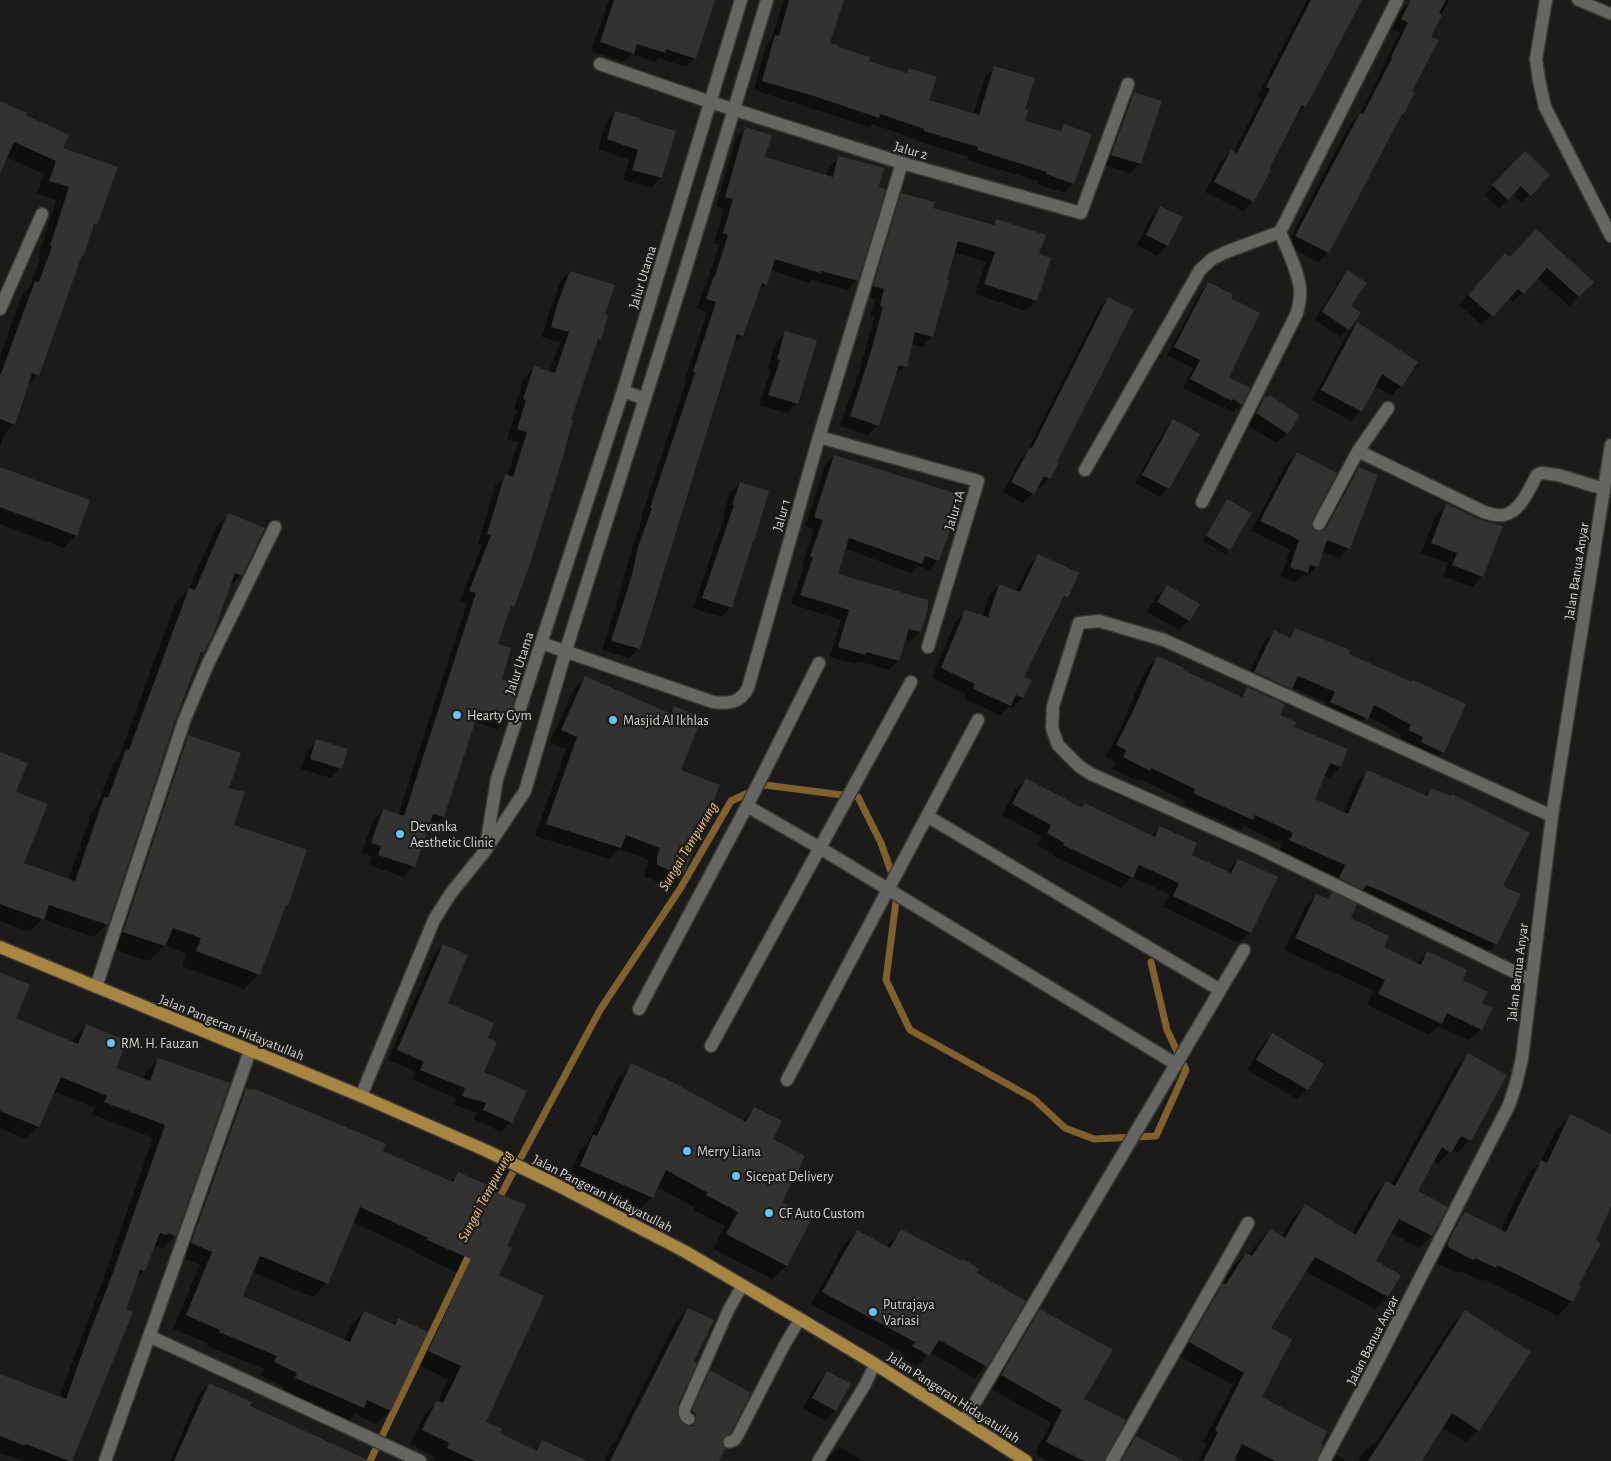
<svg xmlns="http://www.w3.org/2000/svg" width="1611" height="1461" font-family="'Alegreya Sans',sans-serif">
	<style>
		.shadow { fill: #0007 }
		.lines { fill: none; stroke-linecap: round; stroke-linejoin: round }
		.stream { stroke: #7e612f; stroke-width: 7 }
		.building { fill: #343230 }
		.service-casing { stroke: #383736; stroke-width: 14 }
		.minor-casing { stroke: #383736; stroke-width: 15 }
		.tertiary-casing { stroke: #383736; stroke-width: 15 }
		.primary-casing { stroke: #383736; stroke-width: 15 }
		.service { stroke: #666562; stroke-width: 11 }
		.minor { stroke: #666562; stroke-width: 12 }
		.tertiary { stroke: #666562; stroke-width: 12 }
		.primary { stroke: #a78543; stroke-width: 12 }
		.poi-dot { fill: #66c4ef; stroke: #1c1b19; stroke-width: 2 }
		.labels { text-anchor: middle; stroke-width: 4.5; stroke-linejoin: round; paint-order: stroke }
		.street-label { font-size: 14px; fill: #d2d2d0; stroke: #1c1b19 }
		.poi-label { font-size: 14px; fill: #d2d2d0; stroke: #1c1b19; text-anchor: start }
		.water-label { font-size: 15px; font-style: italic; fill: #efc377; stroke: #1c1b19 }
	</style>
	<rect width="100%" height="100%" fill="#1c1b19"/>
	<path class="shadow" d="M609 0H713L695 58 686 67 658 58 655 62 632 54 624 62 591 51Z
		M784 0H837L829 43 867 62 905 74 910 69 928 101 973 115 985 77 995 67 1024 110 1023 122 1058 132 1064 125 1073 183 1064 193 1037 184 1038 181 968 160 969 157 915 140 916 139 872 124 869 127 754 90 766 45 771 40Z
		M1307 0H1361L1305 107 1294 117 1267 170 1253 201 1243 211 1205 192 1221 161 1231 151 1233 153 1261 99 1257 97Z
		M1416 0H1449L1430 37 1403 114 1399 118 1328 253 1318 262 1287 245 1350 124 1358 117 1383 67H1382L1400 33 1392 29 1402 10 1411 1Z
		M1134 93 1140 163 1130 173 1102 165 1124 103Z
		M0 102 24 116 61 148 96 224 91 229 83 255 79 259 38 375 27 386 14 424 5 433 0 447V356L22 295 30 287 40 259 38 258 56 200 37 193 44 174 6 157 0 170Z
		M616 112 661 178 651 188 623 180 629 160 598 149 606 122Z
		M746 128 764 158 826 176 829 167 839 158 857 280 847 290 812 280 809 283 771 270 766 284 757 293 742 335 733 344 639 649 629 658 602 650 622 586 629 558 642 518H641L686 382H684L707 312 697 308 704 287 706 285 719 245 714 243 724 209 716 206 736 138Z
		M1516 161 1549 175 1521 203 1512 194 1499 208 1485 195Z
		M902 194 932 208 991 225 996 220 1038 255 1050 258 1036 301 1026 311 975 294 986 262 953 252 932 337 922 347 911 344 905 366 895 376H894L878 425 868 435 840 426 860 369 874 317 870 316 875 299 864 296 892 204Z
		M1161 207 1167 246 1157 256 1137 245 1151 217Z
		M1527 240 1592 282 1569 306 1537 277 1513 302 1508 298 1482 325 1459 305 1496 264 1509 259Z
		M570 272 603 315 600 339 596 343 569 421 513 606 507 612 497 645 507 719 497 729 474 722 443 817 433 827 428 825 413 867 403 877 369 865 371 856 362 853 373 820 383 810 398 815 467 603 460 601 482 545 478 544 495 486 505 476H507L518 442 507 439 517 410 514 409 524 378 534 368 549 372 560 342 542 337 549 313 560 282Z
		M1347 272 1349 307 1359 313 1348 329 1340 337 1315 320 1340 279Z
		M1209 283 1229 299 1227 377 1241 404 1233 412 1224 407 1223 408 1183 388 1193 368 1167 355 1201 291Z
		M1108 298 1049 478 1040 488 1037 486 1033 493 1023 503 1003 492 1021 458 1025 455 1099 308Z
		M1358 323 1417 362 1401 386 1391 396 1375 386 1361 411 1351 421 1312 400 1348 333Z
		M785 333 797 403 787 413 759 405 771 370 768 369 775 343Z
		M1265 397 1287 433 1277 443 1246 424 1255 407Z
		M1173 421 1168 488 1160 497 1135 483 1165 429Z
		M1297 453 1310 520 1311 528 1315 533 1320 532 1349 479 1359 469 1349 548 1339 558 1323 552 1317 566 1307 576 1303 575 1296 582 1281 577 1290 550 1251 531 1287 463Z
		M834 456 954 525 949 530 938 560 929 570 918 566 911 573 844 548 836 574 920 632 910 641 904 639 898 661 889 670 858 661 855 664 830 657 841 620 791 604 804 566H802L814 529 805 526 825 466Z
		M0 468 76 535 63 548 0 524Z
		M740 483 731 607 721 617 693 608 725 515H723L730 493Z
		M1228 501 1229 549 1225 554 1203 541 1223 506Z
		M1446 505 1481 521 1482 577 1472 587 1443 576 1448 563 1421 553 1436 515Z
		M229 514 241 575 229 587 203 652 198 657 175 718 107 924 94 937 42 919 30 932 0 921V754L15 792 22 864 68 880 92 812 98 805 113 763 119 757 176 602 189 589 216 527Z
		M1039 555 1066 597 1058 605 1023 678 1030 681 1022 698 1012 708 1009 706 1000 715 964 699 966 694 932 678 955 622 965 612 982 617 989 595 999 585 1016 592 1029 565Z
		M1167 586 1189 620 1179 630 1147 612 1157 596Z
		M1295 629 1347 654 1443 752 1433 762 1399 740 1402 735 1367 716 1357 728 1321 713 1326 702 1291 687 1281 698 1245 682 1264 642 1274 632 1287 638Z
		M1158 657 1181 671 1239 697 1248 688 1292 728 1346 750 1340 767 1329 778 1323 776 1314 800 1343 813 1356 783 1368 772 1425 796 1431 790 1501 887 1496 944 1485 956 1355 896 1351 900 1328 889 1334 876 1279 851 1282 844 1244 826 1241 830 1183 804 1185 801 1140 779 1138 781 1112 769 1116 762 1106 757 1122 724 1146 669Z
		M586 678 668 714 674 708 679 770 682 875 670 887 645 877V870L649 860 619 849 609 859 535 836 566 749 550 742 574 689Z
		M188 737 228 789 232 826 287 905 284 907 259 974 244 989 182 966 186 954 165 945 149 961 108 948 173 752Z
		M317 741 341 768 331 778 301 769 307 751Z
		M1026 779 1081 809 1086 804 1151 836 1160 828 1190 855 1227 872 1238 860 1250 932 1238 943 1163 907 1169 894 1132 877 1121 888 1053 856 1054 854 1037 845 1041 836 1002 815 1015 790Z
		M1332 894 1349 918 1382 948 1416 964 1428 953 1481 1003V1029L1469 1040 1438 1026 1429 1035 1367 1005 1374 991 1284 950 1305 907 1316 895 1326 900Z
		M443 945 446 1004 511 1122 501 1132 474 1119 477 1113 454 1105 456 1098 412 1079 415 1071 388 1060 434 955Z
		M0 974 14 1018 72 1042 74 1038 86 1026 114 1068 143 1079 146 1072 159 1059 229 1083 175 1236 162 1249 155 1246 144 1271 136 1279 71 1461H25L0 1453V1376L59 1398 99 1291 153 1138 92 1114 95 1108 53 1091 38 1127 26 1139 0 1128Z
		M1272 1035 1307 1089 1297 1099 1247 1070 1262 1045Z
		M1468 1055 1506 1075 1470 1140 1457 1153 1452 1149 1438 1164 1433 1161 1417 1192 1446 1207 1431 1236 1419 1248 1390 1232 1374 1261 1399 1275 1387 1297 1375 1309 1305 1271 1270 1329 1260 1397 1315 1461H1239L1234 1458 1232 1461H1198L1207 1444 1203 1442 1233 1385 1178 1355 1211 1296 1220 1288 1233 1266 1246 1254 1249 1256 1258 1242 1270 1230 1281 1237 1293 1218 1305 1206 1352 1234 1374 1195 1386 1182 1391 1185 1456 1067Z
		M632 1064 742 1121 755 1108 780 1202 811 1218 786 1266 772 1279 713 1249 725 1226 694 1210 695 1207 657 1187 652 1197 638 1211 567 1180 580 1150 588 1142 618 1078Z
		M246 1090 450 1182 459 1173 492 1191 505 1247 498 1276 484 1423 498 1434 534 1451 543 1442 561 1461H434L436 1457 410 1444 424 1415 438 1402 448 1379 416 1364 458 1273 415 1253V1251L352 1222 326 1283 313 1297 252 1272 242 1297 344 1341 351 1326 364 1312 393 1325 399 1320 426 1333 390 1411 376 1424 355 1414 349 1421 282 1391 284 1387 261 1376 264 1369 207 1346 208 1343 173 1329 200 1265 178 1256 232 1103Z
		M1570 1116 1611 1135V1210L1609 1209 1594 1241 1572 1301 1558 1316 1483 1279 1481 1281 1460 1271 1458 1273 1434 1262 1448 1230 1462 1216 1500 1231 1527 1175 1541 1161 1556 1130Z
		M902 1230 975 1273 986 1366 974 1378 930 1352 917 1366 902 1358 904 1354 811 1304 845 1243 857 1231 887 1248 890 1242Z
		M688 1309 692 1362 677 1405 676 1414 680 1424 697 1385 710 1372 729 1433 721 1441 717 1461H604L612 1445 616 1440 675 1323Z
		M1040 1310 1082 1399 1103 1461H1048L1035 1454 1051 1423 990 1388 1028 1323Z
		M1466 1311 1478 1430 1466 1442 1442 1427 1421 1461H1358L1362 1454 1374 1442 1376 1443 1453 1323Z
		M827 1373 850 1385 835 1411 825 1421 803 1408 817 1383Z
		M209 1384 249 1407 366 1461H170L199 1394Z
		M1136 1438 1175 1461H1117L1124 1450Z
		M840 1447 864 1461H825Z
		M1337 1455 1346 1461H1332Z"/>
	<g class="lines">
		<path class="stream" d="M897 893 886 980 910 1030 1034 1099 1065 1128 1094 1139 1156 1136 1186 1070 1167 1030 1151 962
			M497 1202 600 1010 680 889 731 801 765 785 858 797 881 843 894 880
			M370 1461 471 1251"/>
	</g>
	<path class="building" d="M614 0H715L696 59 666 49 665 53 637 44 634 54 600 42Z
		M789 0H844L830 43 838 45V47L870 57 869 61 907 73 909 68 937 77 929 100 979 115 994 66 1035 78 1025 109 1028 110 1025 121 1061 131 1064 124 1092 134 1074 184 1046 174 1047 172 977 150 978 147 924 131V129L880 114 879 118 817 97 762 81 775 35 779 36Z
		M1311 0H1362L1306 107 1302 105 1269 169 1271 170 1254 202 1214 182 1231 150 1237 153 1270 89 1266 87Z
		M1411 0H1446L1439 13 1442 15 1431 37 1439 40 1412 91 1415 92 1404 114H1402L1329 253 1295 236 1360 113 1363 114 1392 58 1391 57 1408 23 1401 19Z
		M1134 92 1162 101 1141 164 1111 155Z
		M0 101 27 113 26 115 69 135 63 148 118 167 97 225 94 224 84 256 82 255 39 376 32 373 15 425 0 419V376L35 281 39 282 52 246H50L69 187 49 181 56 161 14 142 0 174Z
		M615 111 640 118 639 120 676 131 662 178 632 170 638 150 607 139Z
		M745 127 772 135 765 157 833 177 838 156 884 168 879 187 886 189 858 281 821 271 820 273 775 259 767 285 762 283 743 336 737 334 640 649 611 641 632 575 638 547 652 508H650L695 373 693 372 716 302 706 299 714 276H715L728 235 723 233 733 199 725 197Z
		M1525 151 1550 175 1531 196 1521 186 1508 200 1492 185Z
		M901 193 935 202 933 208 994 225 996 219 1046 235 1039 254 1051 258 1037 301 984 284 995 252 958 241 947 279 949 280 933 337 915 332 907 367 899 365 879 426 850 416 869 358 883 307 880 306 884 289 873 286Z
		M1160 206 1183 217 1168 246 1146 235Z
		M1536 229 1594 282 1579 297 1547 268 1524 294 1518 289 1493 317 1468 295 1505 253 1510 257Z
		M1347 270 1367 283 1351 306 1361 313 1349 330 1322 312Z
		M570 271 615 285 605 314 608 315 601 340 598 339 571 420 573 421 565 447H566L530 564 514 607 511 606 498 644 511 648 502 679 519 685 508 720 479 710 444 817 433 814 415 867 378 855 381 846 371 843 383 809 404 816 476 593 469 591 491 535 487 534 505 474 513 477 527 432 517 429 526 400 523 399 534 366 555 373 569 332 551 327 558 302Z
		M1208 282 1233 294 1231 298 1260 313 1229 377 1250 388 1242 405 1233 399 1232 401 1190 379 1200 360 1174 347Z
		M1108 297 1134 310 1057 462 1059 463 1050 479 1044 476 1034 494 1011 482 1030 447 1032 448Z
		M1357 322 1418 362 1402 387 1382 374 1362 412 1321 390Z
		M785 331 817 340 798 404 768 395 780 360 777 359Z
		M1270 395 1300 415 1288 434 1256 413 1265 396 1268 398Z
		M1173 419 1200 434 1169 489 1142 475Z
		M1297 452 1337 473 1312 521V528L1316 531H1323L1326 528 1359 467 1378 475 1350 549 1327 540 1318 567 1310 565 1308 573 1290 567 1299 540 1260 521Z
		M834 455 964 496 955 526 952 525 939 561 925 556 922 564 849 538 838 574 928 600V608L921 632 909 629 899 661 866 652 865 655 838 647 849 610 800 595 813 557 810 556 823 520 814 517Z
		M0 467 90 500 77 536 0 507Z
		M740 482 769 491 754 541H753L732 608 702 598 734 505H732Z
		M1227 499 1252 513 1230 550 1206 536Z
		M1446 504 1481 520 1503 526 1483 577 1452 565 1457 553 1431 543Z
		M228 513 265 528 242 576 235 573 212 637 204 653 201 652 176 718 108 925 49 905 44 920 0 904V752L28 763 16 792 48 804 24 863 75 881 104 797 108 798 126 749 129 750 189 588 195 590Z
		M1038 554 1079 573 1068 598 1064 596 1024 677 1032 680 1023 698 1016 695 1011 706 973 689 975 684 941 668 965 610 988 617 999 584 1020 592Z
		M1167 585 1200 604 1190 621 1157 602Z
		M1295 628 1350 650 1349 654 1412 682 1413 680 1466 704 1444 753 1421 742 1423 737 1408 730 1411 725 1374 705 1368 719 1330 702 1335 692 1298 676 1292 689 1254 672 1274 630 1290 638Z
		M1157 656 1184 668 1183 670 1242 697 1247 687 1285 704 1280 715 1296 722 1294 727 1348 749 1341 767 1330 763 1315 799 1348 814 1367 770 1427 796 1431 788 1451 796 1452 794 1530 833 1503 886 1521 894 1497 945 1381 891 1366 885 1363 890 1339 878 1345 865 1289 840 1293 833 1255 815 1253 820 1193 793 1195 789 1151 768 1150 771 1123 757 1126 750 1116 745 1133 711Z
		M585 676 671 714 674 706 702 717 681 770 720 785 683 876 657 865V857L660 848 626 835 621 848 546 824 577 737 561 730Z
		M188 735 241 753 229 788 245 792 234 825 307 850 288 906 286 905 260 975 196 951 201 938 173 928 165 946 123 932Z
		M316 739 348 749 342 769 310 759Z
		M1026 778 1082 808 1085 803 1155 837 1159 826 1197 843 1192 855 1231 873 1238 859 1278 877 1251 933 1173 896 1179 883 1139 865 1133 878 1063 845 1064 843 1047 833 1051 825 1012 804Z
		M1332 892 1357 904 1351 918 1389 936 1384 947 1421 965 1427 951 1467 970 1463 980 1488 992 1482 1003 1493 1007 1482 1030 1447 1013 1442 1024 1378 994 1385 980 1295 938 1316 894 1328 899Z
		M443 944 468 955 448 1003 494 1023 488 1038 497 1042 484 1072 527 1091 512 1123 483 1110 486 1103 462 1096 465 1088 420 1070 424 1062 397 1050Z
		M0 972 30 985 16 1018 78 1044 86 1024 127 1041 116 1068 150 1081 158 1058 230 1083 176 1237 168 1233 167 1235 160 1233 145 1271 140 1270 126 1310 133 1312 72 1461H69L26 1444 25 1446 0 1436V1374L66 1399 88 1337 111 1278 165 1125 104 1102 107 1096 61 1077 39 1127 0 1111Z
		M1272 1033 1324 1064 1308 1090 1256 1060Z
		M1468 1053 1507 1075 1471 1141 1461 1136 1451 1153 1442 1147 1418 1191 1448 1207 1432 1236 1399 1219 1376 1261 1401 1275 1388 1297 1315 1257 1271 1328 1292 1339 1262 1397 1327 1431 1321 1444 1323 1445 1316 1461H1275L1242 1444 1234 1461H1203L1218 1432 1215 1430 1244 1373 1189 1342 1223 1283 1226 1284 1246 1253 1252 1256 1270 1229 1285 1238 1305 1204 1356 1235 1386 1181 1395 1186Z
		M631 1063 672 1082 746 1122 754 1107 782 1121 773 1139 805 1156 782 1202 812 1218 787 1266 726 1234 738 1212 706 1195 708 1193 666 1170 653 1198 580 1166 593 1135 597 1136Z
		M246 1088 251 1090 252 1088 386 1144 383 1151 453 1182 458 1172 494 1188 493 1191 526 1205 507 1246 512 1248 499 1275 544 1296 486 1422 502 1429 500 1433 537 1451 542 1440 588 1461H475L447 1448 449 1443 422 1430 437 1400 443 1403 461 1366 428 1351 471 1259 427 1240 428 1238 360 1207 328 1284 260 1256 243 1296 350 1342 364 1311 395 1325 398 1318 428 1332 391 1411 367 1400 364 1408 295 1378 297 1373 274 1362 277 1356 219 1332 220 1330 186 1315 212 1252 191 1243Z
		M1570 1114 1611 1134V1207L1596 1240 1601 1243 1579 1284 1581 1286 1573 1302 1497 1265 1496 1268 1475 1258 1473 1260 1448 1247 1449 1245 1447 1244 1462 1215 1463 1216 1465 1212 1506 1232 1541 1160 1547 1163Z
		M901 1229 962 1261 963 1259 979 1269 977 1273 1026 1301 987 1367 939 1340 929 1356 912 1346 915 1342 822 1292 857 1230 890 1248Z
		M688 1308 714 1320 694 1361 697 1363 678 1405 677 1414 680 1421 688 1426H693L695 1423 696 1416 692 1410 710 1370 751 1393 730 1434 724 1437 722 1440V1445L726 1448 719 1461H610Z
		M1040 1309 1113 1350 1084 1399 1126 1420 1104 1461H1084L1046 1442 1062 1410 1001 1375Z
		M1465 1310 1531 1352 1479 1431 1452 1413 1422 1461H1368Z
		M827 1371 851 1384 836 1411 812 1398Z
		M209 1383 252 1402 250 1406 370 1461H174Z
		M1136 1436 1184 1461H1121Z"/>
	<g class="lines">
		<g class="service-casing">
			<path id="service" d="M1578 0 1611 14
				M689 1419C684 1416 684 1413 685 1408L729 1309 742 1286
				M729 1442 735 1440 738 1435 785 1344 800 1319
				M818 1461 865 1385 875 1364"/>
		</g>
		<g class="minor-casing">
			<path id="minor" d="M600 64 710 102 902 163 1081 213 1128 84
				M0 309 42 214
				M623 391 645 399
				M819 437 978 481 928 647
				M1358 451 1484 512C1490 514 1497 516 1504 515 1521 511 1529 489 1537 475L1541 473 1558 475 1604 489
				M1085 470 1200 270 1212 259 1226 252 1280 232 1397 0
				M1202 502 1297 313C1299 305 1301 297 1300 289 1298 270 1287 250 1280 232
				M1319 524 1358 451 1388 408
				M541 643 713 702C729 704 740 703 748 688L819 437 902 163
				M747 806 820 848 1176 1064
				M927 816 1220 990
				M486 846 497 779 623 391 741 0
				M1531 980 1261 849 1091 774 1079 766 1058 745 1052 728 1053 706 1079 623 1099 621 1164 640 1552 816
				M96 987 184 721 207 666 275 527
				M639 1009 747 806 819 663
				M711 1046 911 682
				M787 1080 978 720
				M361 1096 434 920 451 893 485 851 525 791 566 650 682 281 767 0
				M149 1336 420 1461
				M964 1421 1244 950
				M105 1461 250 1051
				M1112 1461 1248 1223"/>
		</g>
		<g class="tertiary-casing">
			<path id="tertiary" d="M1546 0 1536 59 1539 80 1545 107 1611 236
				M1324 1461 1376 1364 1509 1105 1516 1084 1522 1058 1552 816 1611 445"/>
		</g>
		<g class="primary-casing">
			<path id="primary" d="M0 947 361 1096 487 1151 553 1183 684 1251 800 1319 875 1364 1026 1461"/>
		</g>
		<use href="#service" class="service"/>
		<use href="#minor" class="minor"/>
		<use href="#tertiary" class="tertiary"/>
		<use href="#primary" class="primary"/>
	</g>
	<g class="poi-dot">
		<circle cx="457" cy="715" r="5"/>
		<circle cx="613" cy="720" r="5"/>
		<circle cx="400" cy="834" r="5"/>
		<circle cx="111" cy="1043" r="5"/>
		<circle cx="687" cy="1151" r="5"/>
		<circle cx="736" cy="1176" r="5"/>
		<circle cx="769" cy="1213" r="5"/>
		<circle cx="873" cy="1312" r="5"/>
	</g>
	<g class="labels">
		<g class="street-label">
			<text transform="translate(911 150) rotate(16)" y="5">Jalur 2</text>
			<text transform="translate(642 277) rotate(-73)" y="5">Jalur Utama</text>
			<text transform="translate(954 510) rotate(-73)" y="5">Jalur 1A</text>
			<text transform="translate(781 515) rotate(-74)" y="5">Jalur 1</text>
			<text transform="translate(1576 571) rotate(-81)" y="5">Jalan Banua Anyar</text>
			<text transform="translate(519 663) rotate(-72)" y="5">Jalur Utama</text>
			<text transform="translate(1517 972) rotate(-83)" y="5">Jalan Banua Anyar</text>
			<text transform="translate(232 1027) rotate(22)" y="5">Jalan Pangeran Hidayatullah</text>
			<text transform="translate(603 1193) rotate(27)" y="5">Jalan Pangeran Hidayatullah</text>
			<text transform="translate(1372 1340) rotate(-63)" y="5">Jalan Banua Anyar</text>
			<text transform="translate(954 1397) rotate(33)" y="5">Jalan Pangeran Hidayatullah</text>
		</g>
		<g class="poi-label">
			<text x="467" y="720">Hearty Gym</text>
			<text x="623" y="725">Masjid Al Ikhlas</text>
			<text x="410" y="831">Devanka<tspan x="410" dy="16">Aesthetic Clinic</tspan></text>
			<text x="121" y="1048">RM. H. Fauzan</text>
			<text x="697" y="1156">Merry Liana</text>
			<text x="746" y="1181">Sicepat Delivery</text>
			<text x="779" y="1218">CF Auto Custom</text>
			<text x="883" y="1309">Putrajaya<tspan x="883" dy="16">Variasi</tspan></text>
		</g>
		<g class="water-label">
			<text transform="translate(688 846) rotate(-59)" y="5">Sungai Tempurung</text>
			<text transform="translate(485 1196) rotate(-62)" y="5">Sungai Tempurung</text>
		</g>
	</g>
</svg>
